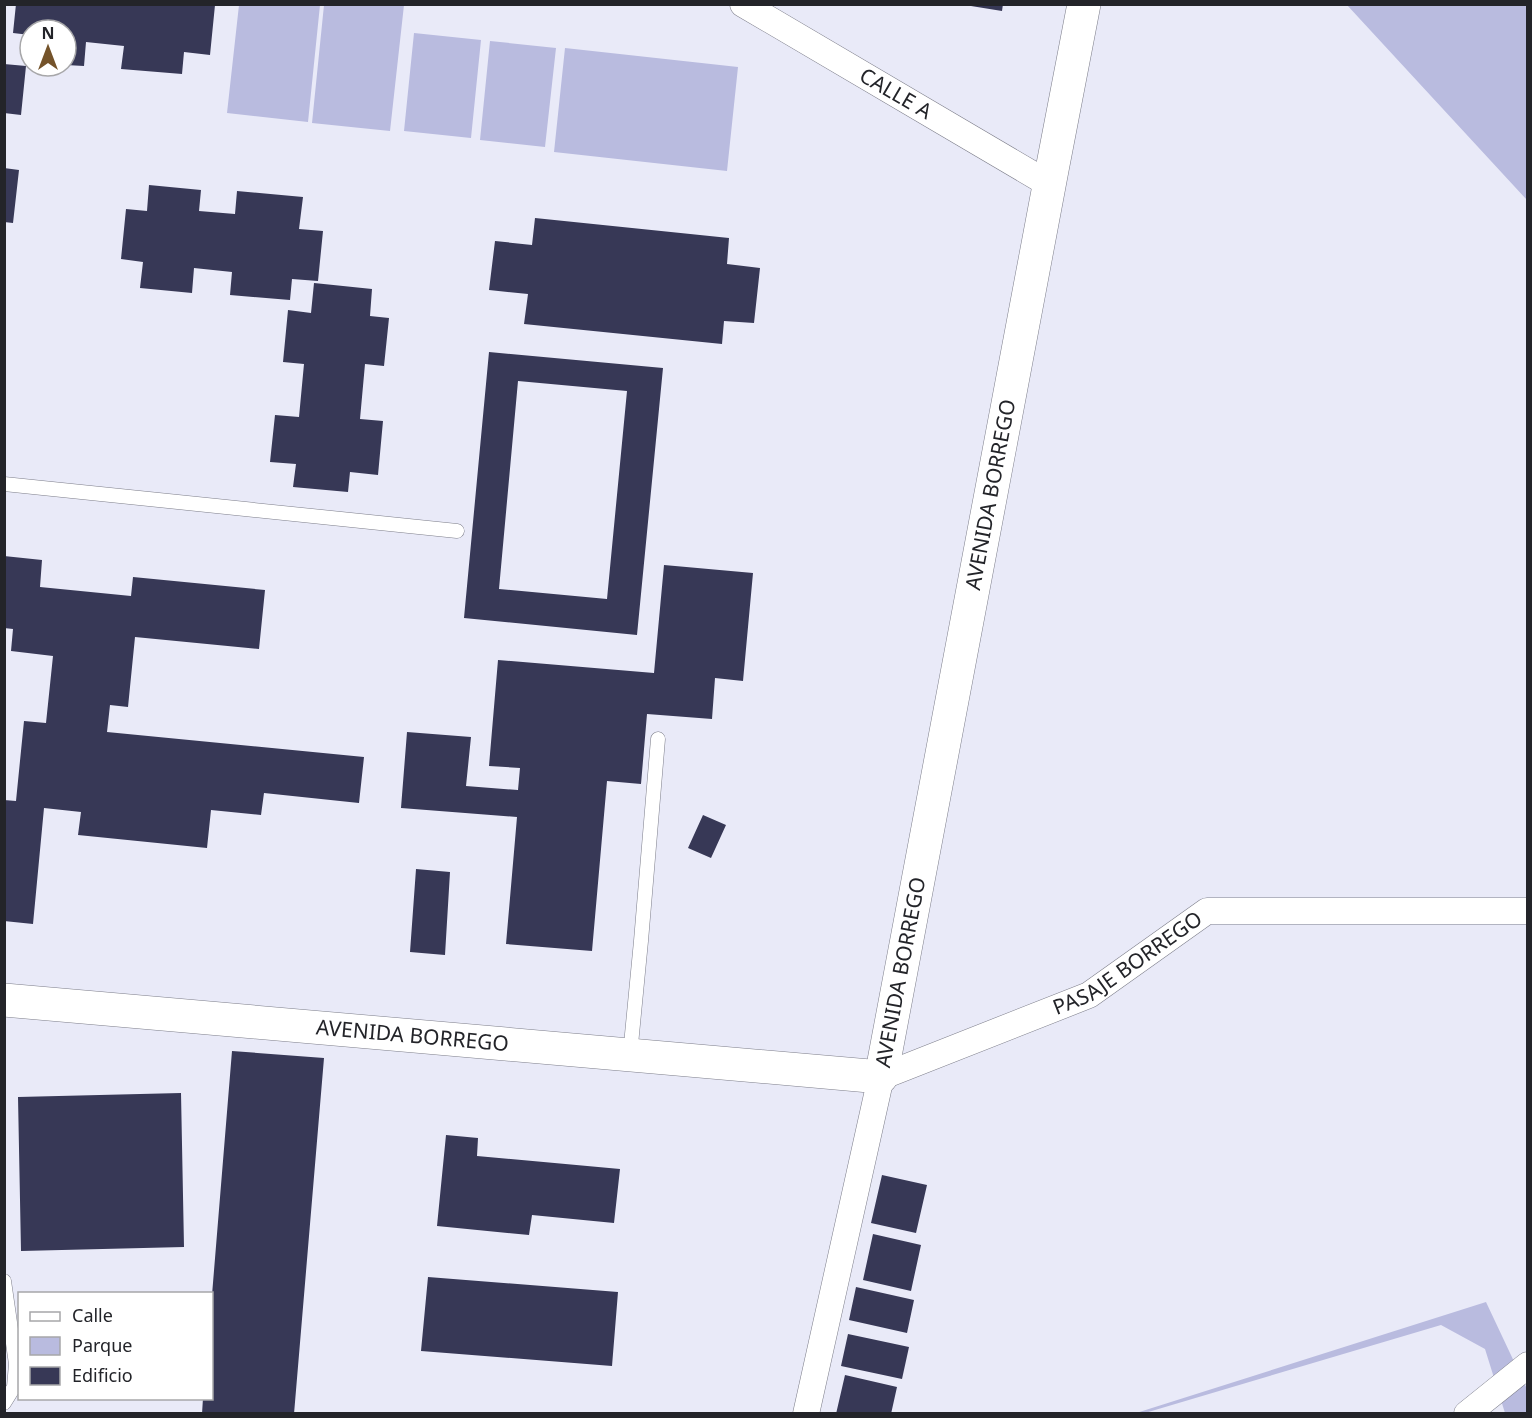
<svg xmlns="http://www.w3.org/2000/svg" width="1532" height="1418" font-family="'Noto Sans',sans-serif">
	<style>
		.green { fill: #b9bbdf }
		.building { fill: #373856; fill-rule: evenodd }
		.lines { fill: none; stroke-linecap: round; stroke-linejoin: round }
		.service-casing { stroke: #7d7e8a; stroke-width: 15 }
		.minor-casing { stroke: #7d7e8a; stroke-width: 27 }
		.tertiary-casing { stroke: #7d7e8a; stroke-width: 34 }
		.service { stroke: #fff; stroke-width: 14 }
		.minor { stroke: #fff; stroke-width: 26 }
		.tertiary { stroke: #fff; stroke-width: 33 }
		.labels { text-anchor: middle; stroke-width: 6; stroke-linejoin: round; paint-order: stroke }
		.street-label { font-size: 21px; fill: #232429; stroke: #fff }
	</style>
	<rect width="100%" height="100%" fill="#e9eaf8"/>
	<path class="green" d="M239 5H320L308 122 227 113Z
		M324 5H404L390 131 312 123Z
		M1347 5H1527V200Z
		M414 33 481 40 471 138 404 131Z
		M490 41 556 48 545 147 480 140Z
		M565 48 738 67 727 171 554 152Z
		M1486 1302 1527 1389V1413H1505L1485 1349 1441 1325 1145 1413 1133 1414Z"/>
	<path class="building" d="M16 4 215 5 210 55 184 52 182 74 121 69 124 46 86 42 84 66 66 65V30H30V35L13 33Z
		M971 4H1003L1002 11 971 6Z
		M4 64 26 66 21 115 4 113Z
		M4 168 19 170 13 223 4 222Z
		M149 185 201 190 199 211 235 214 237 191 303 197 299 229 323 231 318 281 292 279 290 300 230 295 232 272 194 268 192 293 140 288 143 262 121 259 126 209 147 211Z
		M535 218 729 238 727 264 760 268 754 323 724 321 722 344 524 324 528 294 489 290 495 241 532 245Z
		M314 283 372 289 370 316 389 318 384 366 365 364 360 419 383 421 378 475 350 472 348 492 293 487 296 464 270 462 275 415 299 417 304 364 283 362 288 310 311 313Z
		M489 352 663 368 637 635 464 618ZM518 381 627 391 607 599 499 589Z
		M4 556 42 560 40 587 131 596 133 577 265 590 259 649 135 637 128 707 110 705 107 732 364 757 359 803 264 793 261 815 211 810 207 848 78 835 81 812 44 808 33 924 4 921V800L16 801 24 721 46 723 53 656 11 651 13 629 4 628Z
		M664 565 753 573 743 681 715 678 712 719 647 714 641 784 607 781 592 951 506 944 517 817 401 808 407 732 471 737 466 786 518 790 520 768 489 766 498 660 654 673Z
		M703 815 726 825 711 858 688 848Z
		M416 869 450 872 445 955 410 952Z
		M232 1051 324 1058 294 1414H202L203 1398H212V1295Z
		M181 1093 184 1247 21 1251 18 1097Z
		M446 1135 478 1138 477 1156 620 1169 614 1223 532 1215 529 1235 437 1226Z
		M882 1175 927 1185 916 1233 871 1223Z
		M873 1234 921 1245 911 1291 863 1280Z
		M428 1277 618 1292 612 1366 421 1351Z
		M856 1287 914 1300 907 1333 849 1320Z
		M848 1334 909 1347 902 1379 841 1366Z
		M845 1375 897 1387 891 1414H836Z"/>
	<g class="lines">
		<g class="service-casing">
			<path id="service" d="M4 484 457 531
				M630 1055 641 941 658 739
				M4 1281 16 1364 14 1387 4 1403"/>
		</g>
		<g class="minor-casing">
			<g id="minor">
				<path id="s1" d="M743 4 1049 184"/>
				<path id="s2" d="M806 1414 881 1077 1089 995 1207 911H1528"/>
				<path d="M1467 1414 1528 1365"/>
			</g>
		</g>
		<g class="tertiary-casing">
			<g id="tertiary">
				<path id="s3" d="M4 1000 881 1077 1052 170 1084 4"/>
			</g>
		</g>
		<use href="#service" class="service"/>
		<use href="#minor" class="minor"/>
		<use href="#tertiary" class="tertiary"/>
	</g>
	<g class="labels">
		<g class="street-label">
			<text dy="7" stroke="none"><textPath href="#s1" startOffset="177">CALLE A</textPath></text>
			<text dy="7" stroke="none"><textPath href="#s3" startOffset="1473">AVENIDA BORREGO</textPath></text>
			<text dy="7" stroke="none"><textPath href="#s2" startOffset="618">PASAJE BORREGO</textPath></text>
			<text dy="7" stroke="none"><textPath href="#s3" startOffset="987">AVENIDA BORREGO</textPath></text>
			<text dy="7" stroke="none"><textPath href="#s3" startOffset="410">AVENIDA BORREGO</textPath></text>
		</g>
	</g>
	<rect width="1532" height="1418" fill="none" stroke="#232429" stroke-width="12"/>
	<rect x="18" y="1292" width="195" height="108" fill="#ffffff" stroke="#a7a7a9" stroke-width="1.5"/>
	<rect x="30" y="1312" width="30" height="9" fill="#ffffff" stroke="#a7a7a9" stroke-width="1.5"/>
	<text x="72" y="1322" font-size="18" fill="#232429">Calle</text>
	<rect x="30" y="1337" width="30" height="18" fill="#b9bbdf" stroke="#a7a7a9" stroke-width="1.5"/>
	<text x="72" y="1352" font-size="18" fill="#232429">Parque</text>
	<rect x="30" y="1367" width="30" height="18" fill="#373856" stroke="#a7a7a9" stroke-width="1.5"/>
	<text x="72" y="1382" font-size="18" fill="#232429">Edificio</text>
	<g transform="translate(48 48)"><circle r="28" fill="#ffffff" stroke="#a7a7a9" stroke-width="1.5"/>
	<path d="M0-4.5L10 22L0 15L-10 22Z" fill="#74532a"/>
	<text y="-9" font-size="16" font-weight="bold" text-anchor="middle" fill="#232429">N</text>
	</g>
</svg>
